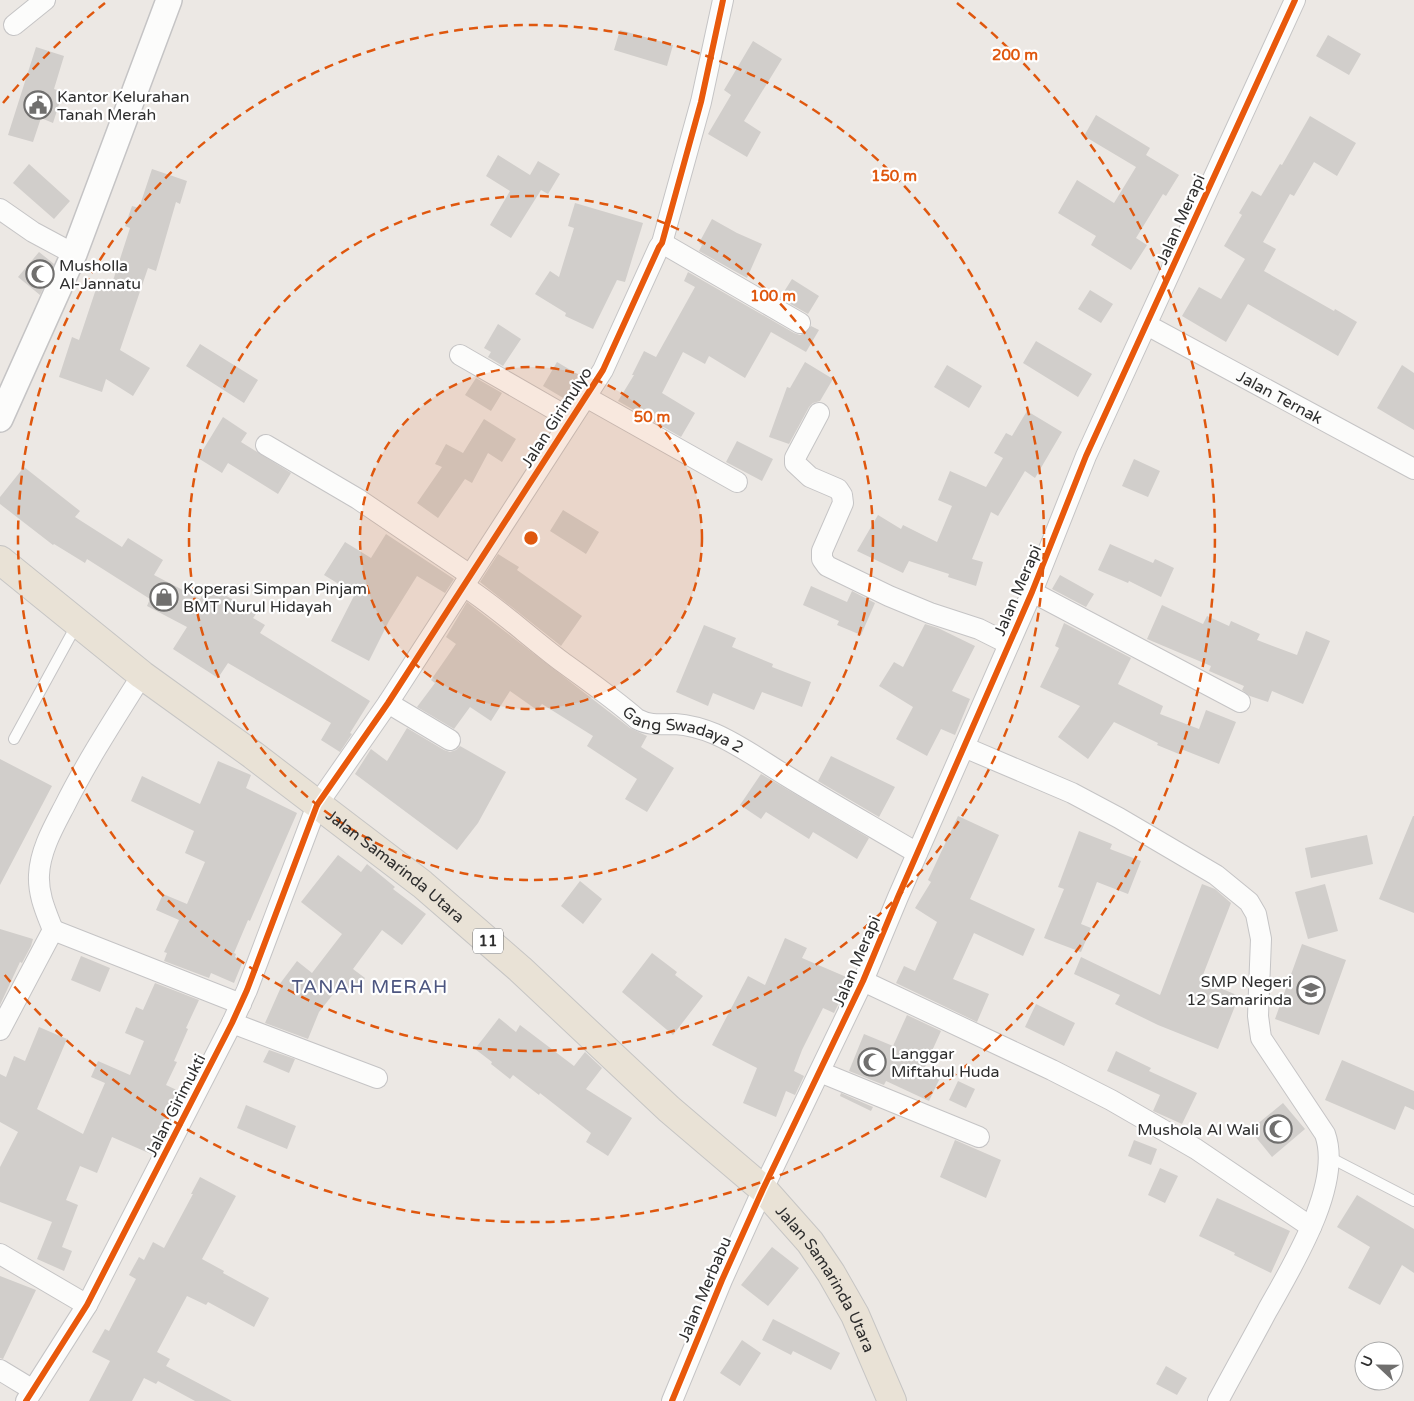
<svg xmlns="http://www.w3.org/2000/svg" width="1414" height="1401" font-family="'Varela Round',sans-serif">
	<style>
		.building { fill: #d1cecb }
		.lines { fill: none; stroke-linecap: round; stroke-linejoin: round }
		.service-casing { stroke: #c5c4c5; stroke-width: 12 }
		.minor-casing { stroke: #c5c4c5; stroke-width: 22 }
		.tertiary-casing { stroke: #c5c4c5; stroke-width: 28 }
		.trunk-casing { stroke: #c6c5c4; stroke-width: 30 }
		.service { stroke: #fcfcfb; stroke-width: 10 }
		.minor { stroke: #fcfcfb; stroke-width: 20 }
		.tertiary { stroke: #fcfcfb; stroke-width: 25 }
		.trunk { stroke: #e9e2d6; stroke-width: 28 }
		.cycleway-casing { stroke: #fff; stroke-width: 9 }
		.cycleway { stroke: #e8590c; stroke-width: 6 }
		.ring { fill: none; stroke: #df570e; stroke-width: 2.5; stroke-dasharray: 9 6 }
		.labels { text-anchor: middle; stroke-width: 4.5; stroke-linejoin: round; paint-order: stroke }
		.shield { fill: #fff; stroke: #6d6d6d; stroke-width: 1 }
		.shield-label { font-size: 15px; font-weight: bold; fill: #2e2e2e }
		.poi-label { font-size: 16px; fill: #2e2e2e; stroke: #fff; text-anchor: start }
		.street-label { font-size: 16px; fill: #2e2e2e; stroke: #fff }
		.quarter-label { font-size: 19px; letter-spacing: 1px; fill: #4d5680; stroke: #fff }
		.centre { fill: #df570e; stroke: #fff; stroke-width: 2.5 }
		.ring-label { font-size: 15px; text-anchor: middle; font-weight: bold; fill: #df570e; stroke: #fff; stroke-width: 4.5; stroke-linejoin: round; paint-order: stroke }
	</style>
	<rect width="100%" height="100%" fill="#ece8e4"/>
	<path class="building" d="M620 30 673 45 667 66 614 50Z
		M1328 35 1361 54 1349 75 1316 56Z
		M753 41 782 59 744 121 761 132 747 157 708 134 731 95 724 90Z
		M36 47 64 56 54 89 63 92 53 123 41 118 33 142 8 135Z
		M1096 115 1150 148 1146 155 1179 175 1166 196 1163 194 1136 238 1147 245 1131 270 1091 245 1096 236 1058 213 1077 180 1114 203 1136 167 1084 136Z
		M1310 116 1356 143 1337 176 1314 162 1294 196 1290 194 1263 242 1276 249 1264 271 1334 311 1335 309 1357 322 1338 356 1248 304 1226 342 1182 316 1199 287 1221 299 1245 259 1224 246 1242 215 1239 213 1252 191 1261 196 1280 164 1282 165Z
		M498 155 530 175 538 161 560 174 548 194 541 190 511 238 490 225 510 191 486 176Z
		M29 164 70 201 54 219 13 183Z
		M152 169 187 181 180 204 176 202 156 271 148 268 120 350 150 368 133 396 106 379 102 392 59 377 72 337 79 340 97 286 110 290 130 228 125 226 132 206 139 208Z
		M575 203 643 223 625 282 617 280 593 329 565 316 566 313 535 294 550 271 559 277 574 228 568 226Z
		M712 219 737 233 762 244 747 278 699 251 702 245 699 243Z
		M39 252 54 264 40 295 18 277Z
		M688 272 794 333 800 335 805 333 811 326 819 330 806 352 771 332 745 378 709 356 705 364 683 352 662 393 695 413 681 437 618 401 634 375H632L644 351 656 357 695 287 684 281Z
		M792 279 819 296 808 314 780 298Z
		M1090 290 1113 304 1101 323 1078 309Z
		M498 324 521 339 503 366 488 357 491 352 484 348Z
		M1036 341 1092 374 1078 397 1023 363Z
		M200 344 258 380 244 403 186 366Z
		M557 362 579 375 565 399 543 386Z
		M805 362 833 379 820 401 813 403 809 407 789 444 769 437 787 387 790 388Z
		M947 365 982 386 969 408 934 387Z
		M1402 365 1414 373V430L1377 408Z
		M476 378 502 393 491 411 465 395Z
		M1027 411 1062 432 1035 478 1025 471 998 516 991 512 972 559 983 562 976 586 948 577 949 574 909 561 903 573 857 551 878 515 901 529 903 525 937 542 952 506 938 500 950 471 986 487 1003 458 994 453 1006 433 1012 436Z
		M223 417 247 433 241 442 291 473 278 494 228 463 222 473 198 458Z
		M484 419 516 439 502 462 488 453 472 483 465 479 438 518 417 503 442 467 435 464 446 444 463 453Z
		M737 441 773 459 762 481 726 462Z
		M1134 459 1160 471 1148 497 1122 486Z
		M24 467 80 511 75 517 122 547 128 538 163 560 154 575 200 599 209 585 256 614 253 618 265 625 260 633 370 701 350 733 352 734 340 752 321 740 331 723 228 663 218 678 173 649 187 627 147 606 150 599 87 559 85 563 54 544 53 545 0 504V497Z
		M563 510 599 532 586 554 550 531Z
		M386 534 454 579 445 593 417 576 389 621 369 661 331 641 355 594 324 575 345 542 371 558Z
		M1110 544 1153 563 1155 559 1174 568 1161 597 1129 581 1128 583 1098 570Z
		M498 554 519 567 517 570 582 616 561 646 480 582Z
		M1060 575 1094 594 1086 607 1052 589Z
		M811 586 847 602 852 591 875 603 861 635 837 625 839 621 803 605Z
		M467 602 630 728 647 736 641 747 674 768 647 812 625 799 637 779 587 746 593 736 542 704 537 710 510 691 491 721 470 707 454 729 417 707 435 683 431 680 456 644 446 637Z
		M1162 605 1203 624 1207 616 1229 626 1231 621 1260 634 1257 640 1297 655 1306 631 1330 641 1303 704 1272 691 1268 702 1250 696 1242 690 1244 686 1209 671 1211 666 1147 639Z
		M1064 623 1131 658 1118 684 1163 706 1160 714 1199 729 1206 710 1236 722 1219 764 1181 749 1179 754 1157 745 1158 743 1114 722 1088 759 1058 737 1080 706 1040 687 1059 648 1055 646Z
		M925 624 938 628 975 646 952 691 970 699 955 735 941 729 927 756 896 739 913 707 879 686 894 662 903 667Z
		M704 625 736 638 732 647 773 664 772 667 811 682 802 707 762 692 754 710 713 693 708 706 676 692Z
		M407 728 444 750 450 752 456 750 460 746 506 772 478 823 457 850 355 774 371 749 387 761Z
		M831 756 895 787 879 817 818 781Z
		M0 759 52 786 0 885Z
		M218 761 251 775 246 788 297 813 250 921 248 920 234 953 236 954 235 957 243 961 234 983 211 973 209 978 164 961 167 953 164 952 179 920 156 910 163 894 187 904 205 862 185 853 194 831 131 801 142 776 200 804Z
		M761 774 869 838 857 859 813 832 809 839 766 812 761 819 740 805Z
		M958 816 999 835 970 899 1035 929 1023 956 974 933 953 979 989 994 977 1022 896 983 904 966 915 971 937 922 915 908 931 882 928 880Z
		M1413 816H1414V913L1379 899Z
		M1079 831 1112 844 1110 849 1141 861 1128 894 1097 882 1081 924 1091 928 1081 952 1044 938 1064 889 1058 887Z
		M1367 835 1373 864 1311 878 1305 848Z
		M338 855 361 872 367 864 395 887 393 889 426 914 402 945 382 930 353 969 365 978 354 993 342 983 319 1012 308 1039 265 1023 281 987 279 985 297 961 312 973 342 934 301 902Z
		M580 881 602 899 583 924 561 906Z
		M1202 884 1215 889 1231 903 1201 980 1239 996 1218 1049 1158 1025 1115 1004 1120 995 1074 974 1081 957 1160 995Z
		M1325 884 1338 931 1308 939 1295 892Z
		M0 929 33 939 31 946 22 963 20 962 0 1005Z
		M785 938 807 948 802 958 851 979 834 1013 823 1008 802 1050 794 1071 804 1076 795 1095 786 1091 776 1117 743 1103 757 1068 712 1045 748 976 765 985Z
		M1302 944 1346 960 1319 1035 1275 1019Z
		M652 953 677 972 675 975 703 996 673 1035 622 992Z
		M81 956 110 968 100 992 71 980Z
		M155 983 199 1000 186 1028 188 1029 174 1061 177 1062 166 1085 181 1092 151 1154 112 1137 97 1173 80 1166 66 1200 78 1205 62 1247 72 1251 64 1271 37 1259 52 1222 0 1202V1167L18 1132 0 1122V1074L6 1077 14 1056 25 1061 39 1027 67 1039 37 1109 83 1134 105 1083 91 1077 98 1061 130 1075 144 1041 125 1033 136 1007 143 1010Z
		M1036 1004 1075 1023 1064 1046 1025 1027Z
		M907 1015 941 1031 923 1071 940 1078 929 1101 886 1081 884 1085 849 1071 864 1034 893 1046Z
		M499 1018 516 1032 520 1025 574 1066 585 1052 602 1068 586 1089 632 1118 608 1156 586 1142 591 1133 540 1093 539 1095 513 1075 510 1079 491 1064 492 1062 475 1049Z
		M269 1050 295 1059 289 1073 263 1062Z
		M1116 1051 1151 1068 1149 1071 1197 1093 1182 1124 1153 1111 1160 1095 1107 1071Z
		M1342 1060 1414 1091V1110L1405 1106 1395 1130 1325 1100Z
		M958 1081 975 1089 966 1108 949 1100Z
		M841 1093 873 1107 871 1111 840 1096Z
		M1283 1103 1305 1129 1272 1157 1250 1130Z
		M246 1105 296 1126 287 1149 237 1128Z
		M955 1140 1001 1160 986 1198 940 1177Z
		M1134 1140 1157 1149 1151 1165 1128 1156Z
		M1160 1168 1178 1176 1165 1203 1148 1195Z
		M200 1177 236 1196 202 1259 224 1271 223 1273 269 1298 254 1327 208 1302 206 1305 187 1296 157 1352 170 1359 166 1366 232 1401H195L158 1381 156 1384 144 1378 132 1401H89L110 1361 92 1352 105 1329 109 1331 136 1279 129 1275 139 1257 144 1260 153 1242 164 1248 193 1194H191Z
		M1357 1195 1414 1229V1273L1402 1265 1380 1305 1348 1288 1370 1247 1337 1227Z
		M1217 1198 1290 1231 1271 1273 1234 1255 1235 1253 1199 1236Z
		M772 1247 799 1268 768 1306 741 1285Z
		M0 1276 36 1290 3 1359 0 1358Z
		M773 1319 840 1353 831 1370 793 1351 791 1355 762 1340Z
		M742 1340 761 1353 740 1386 720 1373Z
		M1166 1366 1187 1378 1177 1395 1156 1384Z"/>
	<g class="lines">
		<g class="service-casing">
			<path id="service" d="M14 739 77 624
				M1329 1157 1414 1201"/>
		</g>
		<g class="minor-casing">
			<g id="minor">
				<path d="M14 25 45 0"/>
				<path d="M0 209 33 232 74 254"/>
				<path d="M662 243 800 323"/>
				<path id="s1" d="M1147 325 1414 469"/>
				<path d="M460 355 571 419"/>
				<path d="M586 397 737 482"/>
				<path d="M819 413 795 458V463L810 477 838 489 842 495 843 503 822 551V559L827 566 889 596 930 613 979 629 1009 644"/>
				<path d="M266 445 358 499 470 575"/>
				<path id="s2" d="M464 586C498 608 528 636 561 661 587 680 613 698 637 719 650 726 661 724 675 724 688 725 703 729 715 734 740 745 762 761 785 775 829 802 873 827 917 853"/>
				<path d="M1032 592 1240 702"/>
				<path d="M388 703 450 740"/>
				<path d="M964 747 1072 793 1119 818 1216 875 1249 902 1256 914 1261 939 1258 1016 1261 1038 1325 1134C1343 1185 1292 1266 1267 1311 1251 1341 1234 1371 1218 1401"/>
				<path d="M53 930C46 912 38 895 39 875 40 851 53 828 64 807 87 761 115 718 142 675"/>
				<path d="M863 981 1052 1070 1111 1100 1196 1149 1311 1227"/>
				<path d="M232 1023 377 1078"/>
				<path d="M0 1030 53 930 241 1004"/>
				<path d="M820 1072 979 1137"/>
				<path d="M0 1254 87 1305"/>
				<path d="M0 1370 33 1390"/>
				<path d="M26 1401 87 1305 232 1023 247 990 317 805 388 703 603 370 659 247 662 243 701 102 723 0"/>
				<path d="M672 1401 722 1280 763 1189 863 981 898 897 1032 592 1086 456 1295 0"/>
			</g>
		</g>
		<g class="tertiary-casing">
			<path id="tertiary" d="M0 419 74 254 169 0"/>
		</g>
		<g class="trunk-casing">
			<g id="trunk">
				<path id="s3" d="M0 560 142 675 253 755 422 884 520 969 669 1109 763 1189 810 1242 831 1273 855 1315 892 1401"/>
			</g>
		</g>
		<use href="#service" class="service"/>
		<use href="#minor" class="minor"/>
		<use href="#tertiary" class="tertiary"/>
		<use href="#trunk" class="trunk"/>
		<g class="cycleway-casing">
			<path id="cycleway" d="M26 1401 87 1305 232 1023 247 990 317 805 388 703 603 370 659 247 662 243 701 102 723 0
				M672 1401 722 1280 763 1189 863 981 898 897 1032 592 1086 456 1295 0"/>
		</g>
		<use href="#cycleway" class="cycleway"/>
	</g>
	<circle cx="531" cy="538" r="171" fill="#df570e" fill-opacity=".12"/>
	<g class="ring">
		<circle cx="531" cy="538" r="171"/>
		<circle cx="531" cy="538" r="342"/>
		<circle cx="531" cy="538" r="513"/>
		<path d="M3 103A684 684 0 0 1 105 3M957 3A684 684 0 1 1 3 973"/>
	</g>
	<defs>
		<g id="civic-ring" transform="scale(1.4375)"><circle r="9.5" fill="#fff" stroke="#706f6e" stroke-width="1.5"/><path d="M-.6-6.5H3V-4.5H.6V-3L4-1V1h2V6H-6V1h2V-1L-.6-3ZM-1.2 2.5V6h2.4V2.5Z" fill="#706f6e"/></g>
		<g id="mosque-ring" transform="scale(1.4375)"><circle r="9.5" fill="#fff" stroke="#706f6e" stroke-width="1.5"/><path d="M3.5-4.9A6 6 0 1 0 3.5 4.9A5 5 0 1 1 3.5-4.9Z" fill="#706f6e"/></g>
		<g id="shop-ring" transform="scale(1.4375)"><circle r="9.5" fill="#fff" stroke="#706f6e" stroke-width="1.5"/><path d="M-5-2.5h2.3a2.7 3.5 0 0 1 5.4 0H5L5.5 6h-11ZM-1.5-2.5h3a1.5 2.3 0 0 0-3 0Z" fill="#706f6e"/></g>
		<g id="school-ring" transform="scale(1.4375)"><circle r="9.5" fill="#fff" stroke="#706f6e" stroke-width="1.5"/><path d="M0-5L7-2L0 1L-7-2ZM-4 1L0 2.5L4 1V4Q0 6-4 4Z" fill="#706f6e"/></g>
	</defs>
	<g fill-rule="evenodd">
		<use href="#civic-ring" x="38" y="105"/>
		<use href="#mosque-ring" x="40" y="274"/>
		<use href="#shop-ring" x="164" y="597"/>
		<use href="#school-ring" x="1311" y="990"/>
		<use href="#mosque-ring" x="872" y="1062"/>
		<use href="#mosque-ring" x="1278" y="1129"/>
	</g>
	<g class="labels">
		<rect class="shield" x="473" y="928.5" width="30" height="25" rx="4"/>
		<g class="shield-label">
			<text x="488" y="946">11</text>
		</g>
		<g class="poi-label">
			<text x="57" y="102">Kantor Kelurahan<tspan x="57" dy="18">Tanah Merah</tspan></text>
			<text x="59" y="271">Musholla<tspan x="59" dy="18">Al-Jannatu</tspan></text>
			<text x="183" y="594">Koperasi Simpan Pinjam<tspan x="183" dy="18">BMT Nurul Hidayah</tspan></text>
			<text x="1292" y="987" text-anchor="end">SMP Negeri<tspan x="1292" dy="18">12 Samarinda</tspan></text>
			<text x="891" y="1059">Langgar<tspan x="891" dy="18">Miftahul Huda</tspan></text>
			<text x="1259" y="1135" text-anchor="end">Mushola Al Wali</text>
		</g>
		<g class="street-label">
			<text transform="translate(1180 219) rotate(-66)" y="6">Jalan Merapi</text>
			<text dy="6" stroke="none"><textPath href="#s1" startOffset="151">Jalan Ternak</textPath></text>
			<text transform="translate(556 417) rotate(-57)" y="6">Jalan Girimulyo</text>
			<text transform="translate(1017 590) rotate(-67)" y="6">Jalan Merapi</text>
			<text dy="6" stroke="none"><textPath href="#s2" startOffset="266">Gang Swadaya 2</textPath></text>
			<text dy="6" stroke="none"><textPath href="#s3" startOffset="500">Jalan Samarinda Utara</textPath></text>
			<text transform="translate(856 961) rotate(-67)" y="6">Jalan Merapi</text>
			<text transform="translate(175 1105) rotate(-63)" y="6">Jalan Girimukti</text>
			<text dy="6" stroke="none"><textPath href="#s3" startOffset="1100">Jalan Samarinda Utara</textPath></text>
			<text transform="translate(704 1289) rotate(-67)" y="6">Jalan Merbabu</text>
		</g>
		<g class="quarter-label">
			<text x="370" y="993">TANAH MERAH</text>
		</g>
	</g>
	<circle cx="531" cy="538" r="8" class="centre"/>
	<g class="ring-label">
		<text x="1015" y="60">200 m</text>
		<text x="894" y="181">150 m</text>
		<text x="773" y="301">100 m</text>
		<text x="652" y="422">50 m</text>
	</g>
	<g transform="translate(1379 1366) rotate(292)"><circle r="24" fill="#ffffff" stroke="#ababab"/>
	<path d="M0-4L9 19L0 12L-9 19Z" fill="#706f6e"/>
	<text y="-8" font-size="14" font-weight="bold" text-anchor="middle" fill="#2e2e2e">U</text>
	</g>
</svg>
